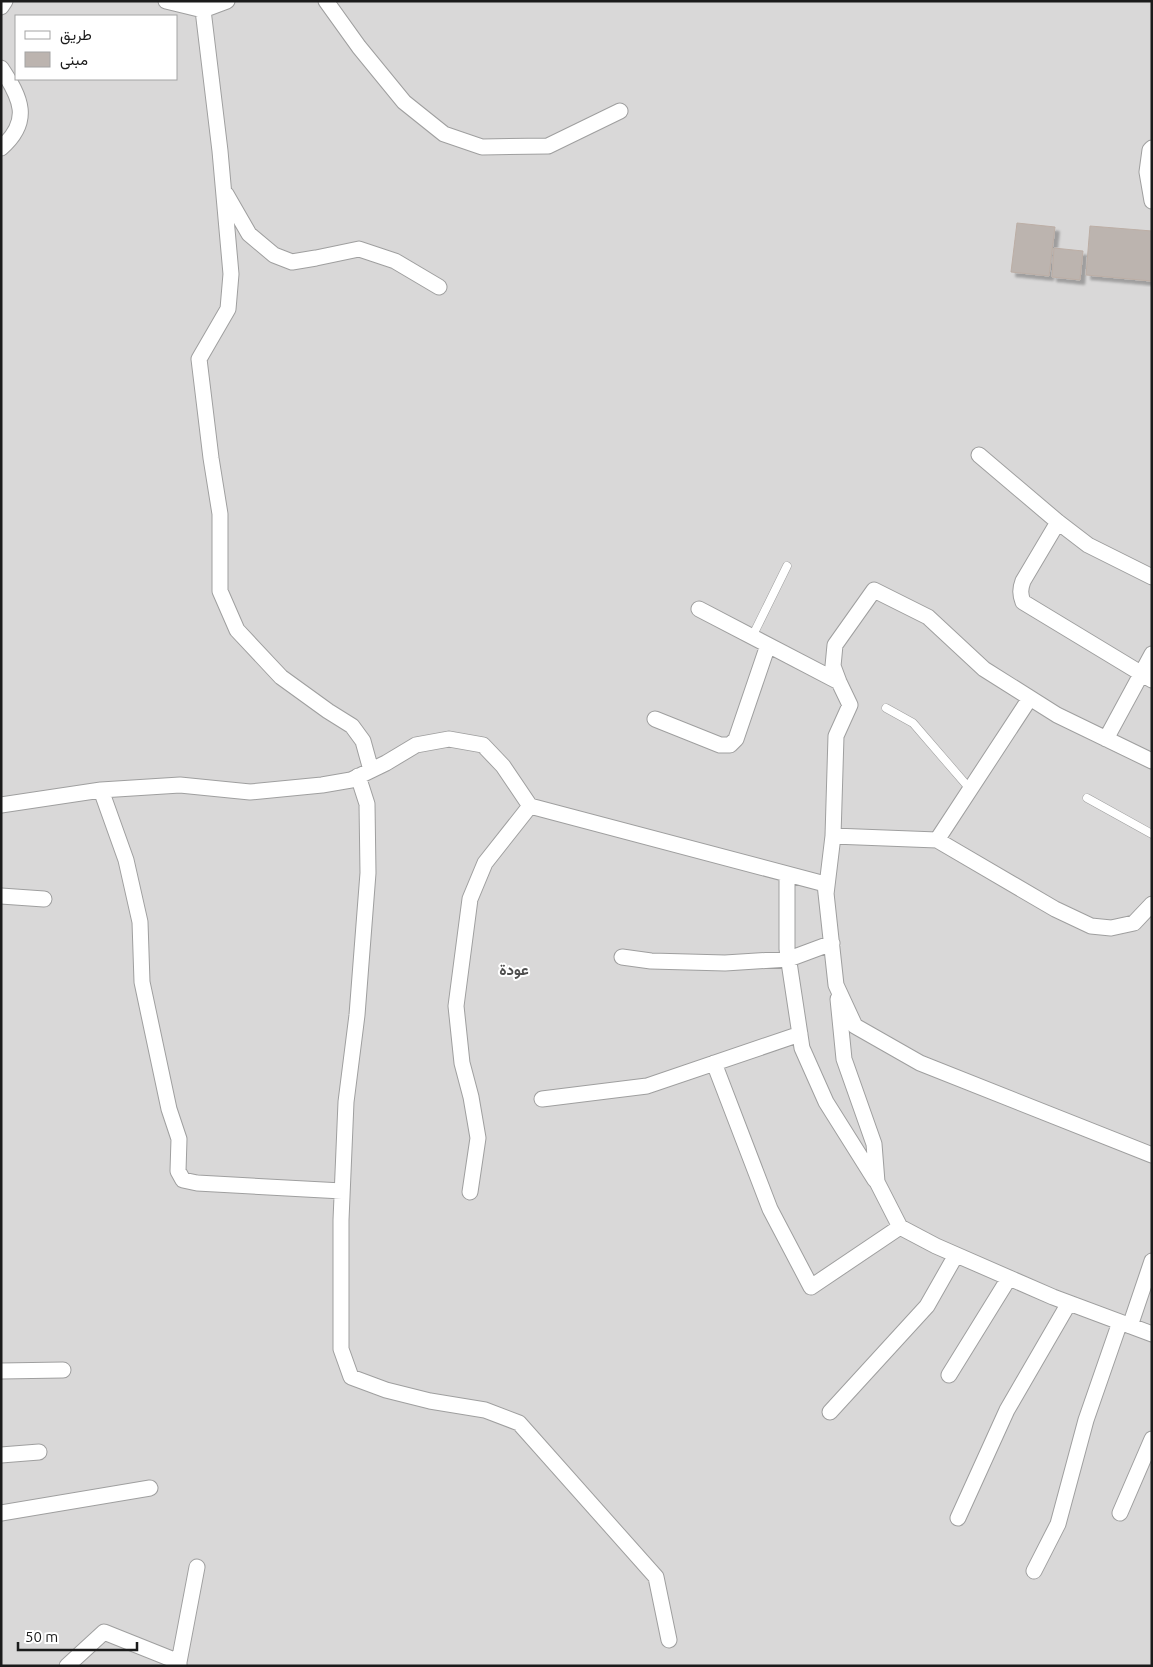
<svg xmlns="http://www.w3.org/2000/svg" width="1153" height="1667" font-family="Ubuntu,Vazirmatn,sans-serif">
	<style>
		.residential { fill: #d9d8d8; fill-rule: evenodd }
		.building { fill: #bcb4af; stroke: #bcaea5; filter: url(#shadow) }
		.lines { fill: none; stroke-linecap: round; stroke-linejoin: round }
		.service-casing { stroke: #9f9f9f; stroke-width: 9 }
		.minor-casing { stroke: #9f9f9f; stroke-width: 17 }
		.service { stroke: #fff; stroke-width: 8 }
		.minor { stroke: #fff; stroke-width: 15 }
		.labels { text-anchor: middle; stroke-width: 4; stroke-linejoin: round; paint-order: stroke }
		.neighbourhood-label { font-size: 15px; font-weight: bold; fill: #4e4e4e; stroke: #fff }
	</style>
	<defs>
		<filter id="shadow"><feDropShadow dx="4.5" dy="4.5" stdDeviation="1" flood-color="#0004"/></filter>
	</defs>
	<rect width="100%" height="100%" fill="#ece8e1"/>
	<path class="residential" d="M1 1H1152V1666H1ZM16 16H176V79H16Z"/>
	<path class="building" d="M1017 223 1055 227 1049 276 1011 272Z
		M1090 226 1152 231 1151 281 1086 275Z
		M1054 248 1083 251 1080 280 1052 277Z"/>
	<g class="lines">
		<g class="service-casing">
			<path id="service" d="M752 637 787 566
				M886 708 913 723 970 789
				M1087 798 1152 834"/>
		</g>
		<g class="minor-casing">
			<path id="minor" d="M166 1 203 10
				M227 1 203 10 220 151 231 274 228 309 199 359 211 458 220 514V591L237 630 281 677 328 711 352 726 363 741 371 770
				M326 1 359 47 404 102 444 134 482 147 548 146 620 111
				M1 7 5 1
				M1 68C21 98 32 121 1 148
				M1152 148 1150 150 1147 172 1152 201
				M226 194 249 234 274 255 292 262 316 258 359 249 395 261 439 287
				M979 455 1058 522 1088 545 1152 577
				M1058 522 1023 581C1020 589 1020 594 1023 602L1152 680
				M699 609 839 682
				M655 719 720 745H730L736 739 768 645
				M1106 739 1152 654
				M358 776 367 804 368 873 357 1015 346 1102 341 1220V1349L351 1377 386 1390 430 1401 485 1410 519 1423 656 1577 669 1640
				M101 790 126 860 140 922 142 982 169 1109 179 1139 178 1171 183 1180 197 1183 342 1191
				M1 805 101 790 180 785 250 792 322 785 351 780 386 763 416 745 449 739 483 745 503 766 530 806 825 884 836 985 855 1026 920 1063 1152 1155
				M833 836 937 840 1055 909 1091 926 1111 928 1134 923 1152 904
				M937 840 1030 698
				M787 874V949L802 1048 826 1102 875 1180
				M826 894 833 836 836 736 850 705 839 682 833 666 835 645 874 590 928 617 984 669 1057 715 1152 761
				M1 896 44 899
				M622 957 651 961 725 963 789 959 832 943
				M838 999 844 1059 874 1144 877 1182 900 1227 936 1246 1053 1297 1152 1334
				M714 1063 770 1209 811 1287 900 1227
				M542 1099 647 1086 800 1034
				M470 1192 478 1138 471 1097 462 1063 456 1006 470 899 485 863 530 806
				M1130 1326 1152 1261
				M1 1371 63 1370
				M949 1375 1009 1278
				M830 1412 927 1306 956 1255
				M1 1455 39 1452
				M1 1513 150 1488
				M1120 1513 1152 1439
				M958 1518 1007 1410 1069 1303
				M1034 1571 1058 1524 1086 1420 1120 1322
				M179 1662 197 1567
				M67 1666 104 1632 179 1662V1666"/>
		</g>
		<use href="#service" class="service"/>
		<use href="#minor" class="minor"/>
	</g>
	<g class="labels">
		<g class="neighbourhood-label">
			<text x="514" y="975">عودة</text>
		</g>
	</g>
	<rect width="1153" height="1667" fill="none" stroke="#1b1b1b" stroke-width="5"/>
	<rect x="15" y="15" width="162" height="65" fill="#ffffff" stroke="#a4a4a4"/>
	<rect x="25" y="31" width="25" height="8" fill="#ffffff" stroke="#a4a4a4"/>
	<text x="60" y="40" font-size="15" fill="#1b1b1b">طريق</text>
	<rect x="25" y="52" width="25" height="15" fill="#bcb4af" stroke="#a4a4a4"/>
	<text x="60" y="65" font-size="15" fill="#1b1b1b">مبنى</text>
	<path d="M18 1642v8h119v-8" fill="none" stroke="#1b1b1b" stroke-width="2.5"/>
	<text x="25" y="1642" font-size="15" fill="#1b1b1b" stroke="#ffffff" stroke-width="4" paint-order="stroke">50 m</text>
</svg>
